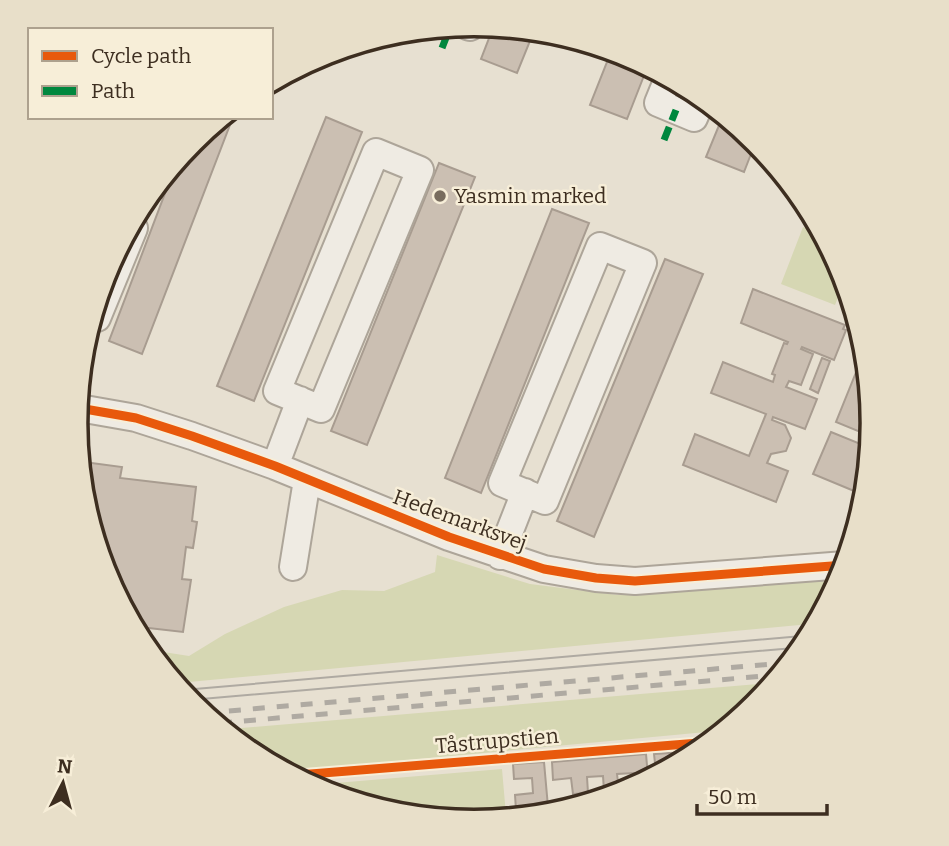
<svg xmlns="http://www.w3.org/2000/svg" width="949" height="846" font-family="Bitter,serif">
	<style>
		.green { fill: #d6d7b3 }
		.building { fill: #cbbfb2; stroke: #a89c90; stroke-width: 2 }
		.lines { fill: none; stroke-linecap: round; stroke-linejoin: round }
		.minor-casing { stroke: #ada599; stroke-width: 30 }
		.minor { stroke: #efebe3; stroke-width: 26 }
		.tram { stroke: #afaaa2; stroke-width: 2 }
		.rail { stroke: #afaaa2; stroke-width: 5; stroke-dasharray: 12 12; stroke-linecap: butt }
		.quiet { stroke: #00873e; stroke-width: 7; stroke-dasharray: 14 7; stroke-linecap: butt }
		.cycleway-casing { stroke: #f7eed8; stroke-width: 13 }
		.cycleway { stroke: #e8590c; stroke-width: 9 }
		.poi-dot { fill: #786c5e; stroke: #f7eed8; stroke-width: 2.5 }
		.labels { text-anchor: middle; stroke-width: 5; stroke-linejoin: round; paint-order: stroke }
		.poi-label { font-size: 21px; fill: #3d2e20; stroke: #f7eed8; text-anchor: start }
		.street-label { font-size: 21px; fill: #3d2e20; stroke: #f7eed8 }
		.rim { fill: none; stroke: #3d2e20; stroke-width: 3.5 }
	</style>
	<rect width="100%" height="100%" fill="#e7e0d1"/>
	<path class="green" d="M803 227 817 233 843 271 845 280 835 305 781 284Z
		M437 555 530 584 618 595 842 576 810 624 178 683 157 651 189 656 225 634 284 607 342 590 384 591 435 572Z
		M771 683 756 705 717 731 291 771 230 729Z
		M502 769 506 815 465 820 322 791 312 785Z"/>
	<path class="building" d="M493 28 532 36 517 73 481 59Z
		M611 52 627 55 647 68 627 119 590 105Z
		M229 117H233L142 354 109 341 175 167 193 141Z
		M326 117 362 132 254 401 217 386Z
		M722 118 756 141 744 172 706 157Z
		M439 163 475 177 367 445 331 431Z
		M552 209 589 223 481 493 445 478Z
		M665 259 703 274 594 537 557 521Z
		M753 289 845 325 843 329 846 330 834 360 802 347 801 349 813 354 801 385 789 381 786 387 817 399 805 429 773 417 772 420 785 425 791 438 786 451 771 454 767 463 788 471 776 502 683 465 695 434 749 456 766 414 711 393 723 362 773 382 775 375 772 374 784 343 787 344 788 342 741 323Z
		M822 358 830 361 818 393 810 389Z
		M861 360 873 423 870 436 836 422Z
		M831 432 868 447 859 493 813 474Z
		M84 462 122 467 120 478 196 487 192 521 197 522 193 548 186 547 182 579 191 580 183 632 140 627 106 575Z
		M686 752 656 772 654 754Z
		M646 754 648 777 635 786 634 773 617 774 619 790 604 791 603 776 587 777 588 793 573 794 571 778 553 780 552 762Z
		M544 762 548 807 516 810 515 795 533 793 532 778 514 779 513 764Z"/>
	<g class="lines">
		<g class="minor-casing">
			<path id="minor" d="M467 26 470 27 471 25
				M667 81 658 103 694 118 700 104
				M376 152 420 170 321 409 277 391Z
				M600 246 643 263 545 501 502 483Z
				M97 318 134 228
				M79 408 136 418 192 436 275 466 449 537 544 569 596 578 635 581 845 565
				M275 466 300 400
				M500 556 525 492
				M293 567 307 480"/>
		</g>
		<use href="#minor" class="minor"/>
		<path class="tram" d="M183 690 802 636
			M190 700 794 648"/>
		<path class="rail" d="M205 713 784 663
			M220 723 776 675"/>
		<path class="quiet" d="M442 48 449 30
			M664 140 676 110"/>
		<g class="cycleway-casing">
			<path id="cycleway" d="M79 408 136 418 192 436 275 466 449 537 544 569 596 578 635 581 845 565
				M298 775 699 743"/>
		</g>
		<use href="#cycleway" class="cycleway"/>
	</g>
	<circle class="poi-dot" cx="440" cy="196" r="7"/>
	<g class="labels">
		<g class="poi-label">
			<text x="454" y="203">Yasmin marked</text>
		</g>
		<g class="street-label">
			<text transform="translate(460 520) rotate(20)" y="7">Hedemarksvej</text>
			<text transform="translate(497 741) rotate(-5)" y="7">Tåstrupstien</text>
		</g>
	</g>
	<path d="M0 0H949V846H0ZM88 423a386 386 0 1 1 772 0a386 386 0 1 1-772 0Z" fill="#e8dfc9" fill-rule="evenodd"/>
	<path class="rim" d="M88 423a386 386 0 1 1 772 0a386 386 0 1 1-772 0Z"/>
	<rect x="28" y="28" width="245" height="91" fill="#f7eed8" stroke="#ada18e" stroke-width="2"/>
	<rect x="42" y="51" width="35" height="10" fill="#e8590c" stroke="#ada18e" stroke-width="2"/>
	<text x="91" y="63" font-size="21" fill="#3d2e20">Cycle path</text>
	<rect x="42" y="86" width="35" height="10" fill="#00873e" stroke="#ada18e" stroke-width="2"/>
	<text x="91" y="98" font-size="21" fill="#3d2e20">Path</text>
	<g transform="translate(63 783) rotate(6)" stroke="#f7eed8" stroke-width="5" paint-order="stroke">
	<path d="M0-5L12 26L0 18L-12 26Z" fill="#3d2e20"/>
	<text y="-10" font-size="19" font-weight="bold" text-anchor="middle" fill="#3d2e20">N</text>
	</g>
	<path d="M697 804v10h130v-10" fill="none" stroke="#3d2e20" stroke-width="3.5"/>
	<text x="708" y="804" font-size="21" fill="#3d2e20" stroke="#f7eed8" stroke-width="5" paint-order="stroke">50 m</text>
</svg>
